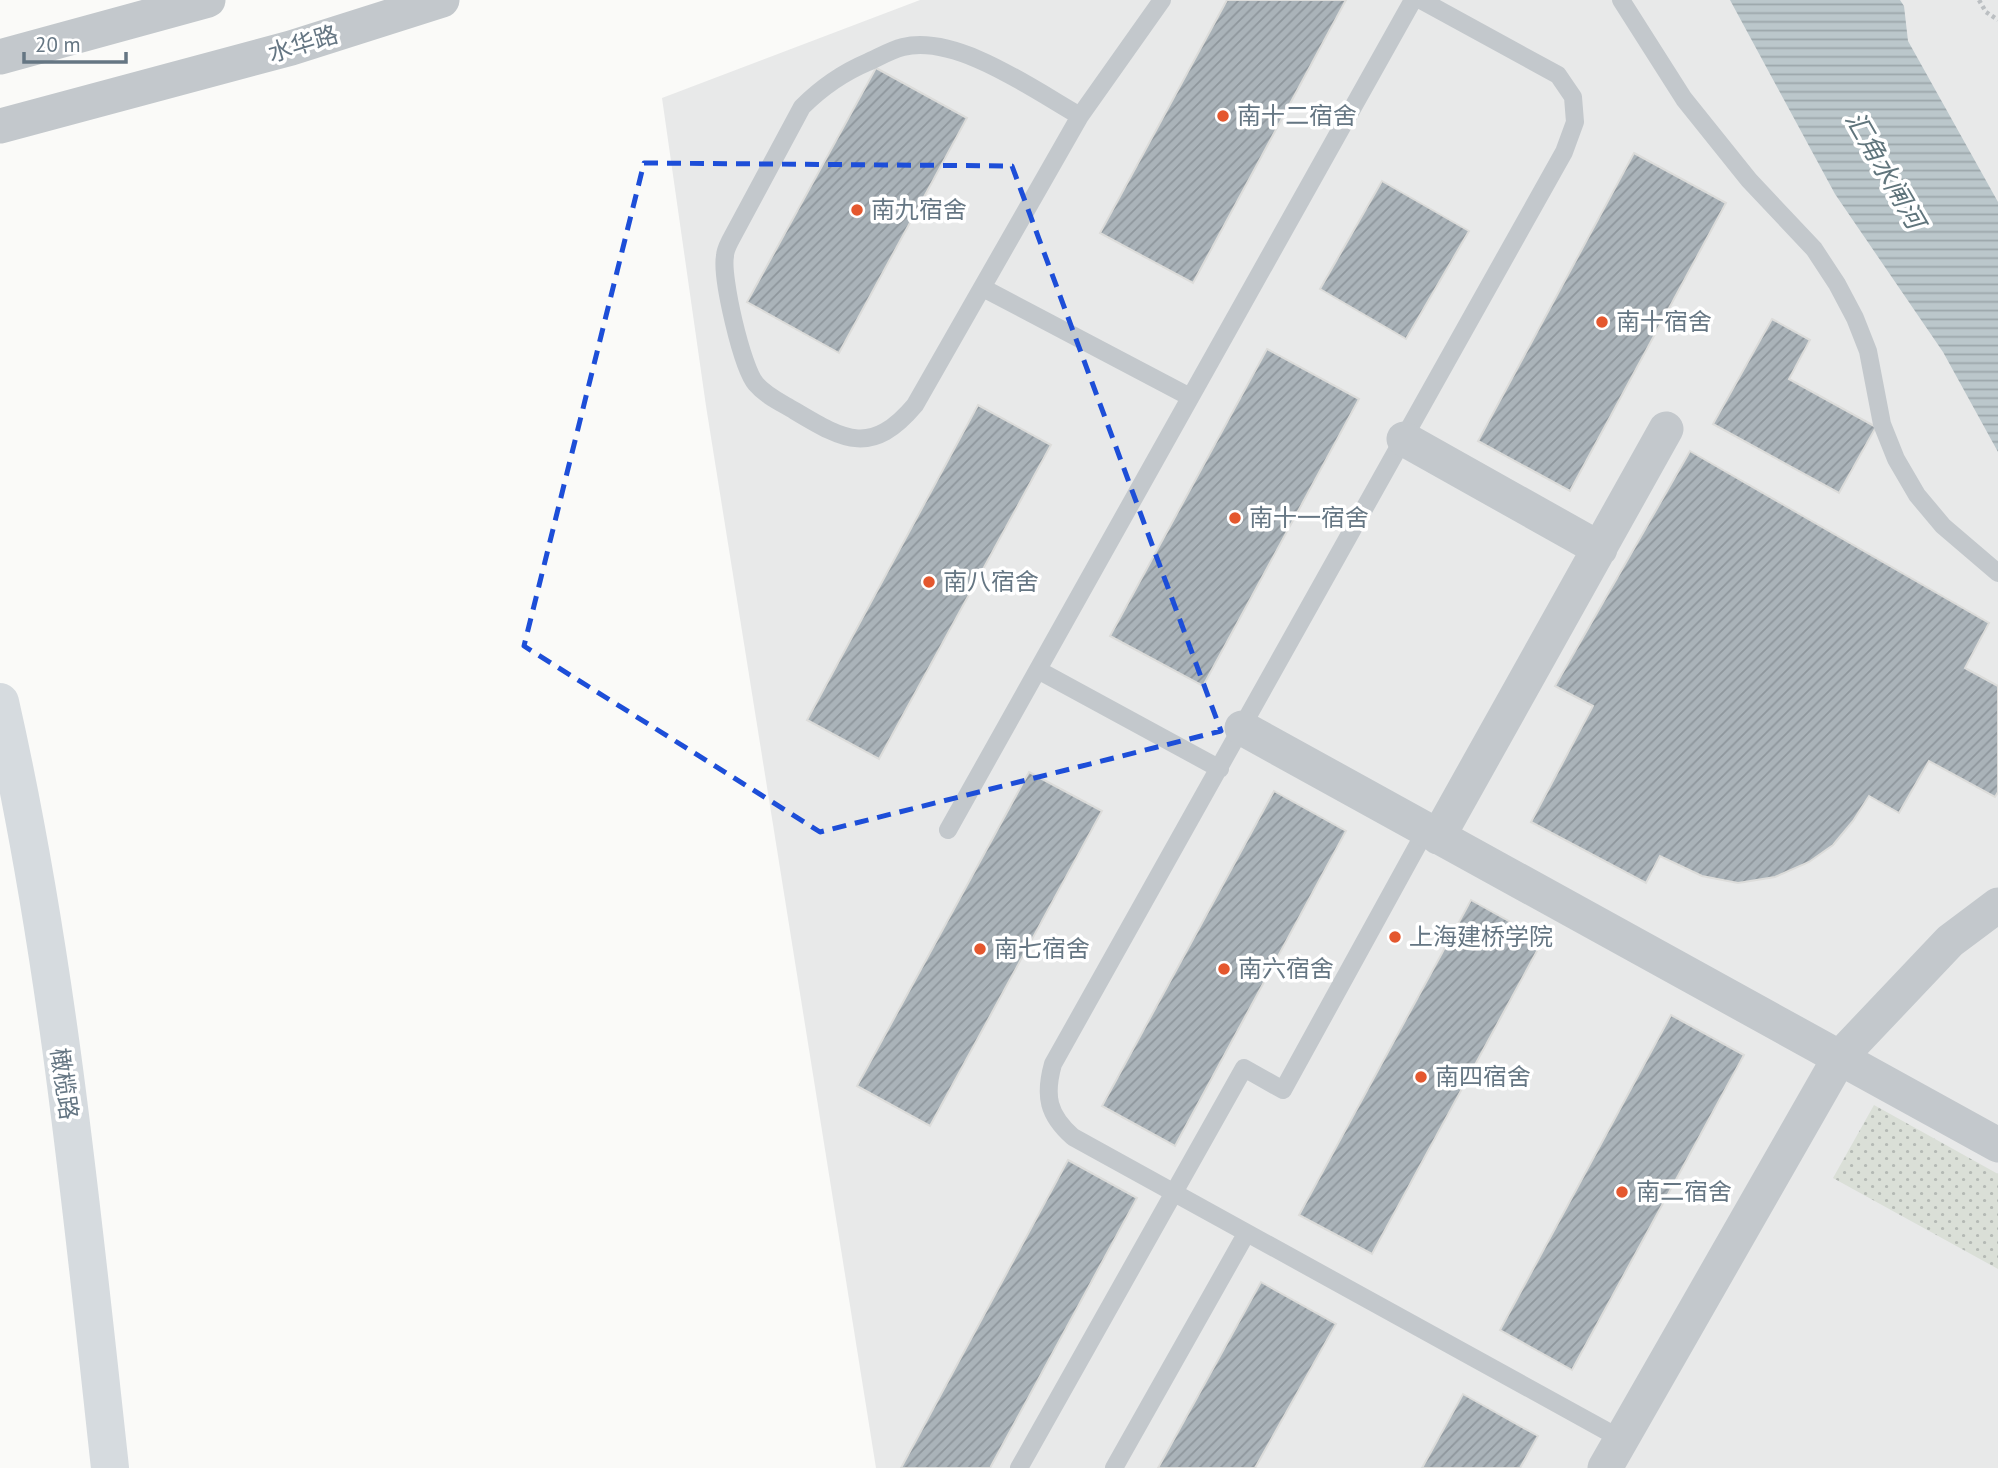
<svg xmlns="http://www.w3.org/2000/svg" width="1998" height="1468" font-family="'PT Sans','Noto Sans SC',sans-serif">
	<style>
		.built { fill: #e8e9e9 }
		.green { fill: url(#green-dots) }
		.water { fill: url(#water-rules) }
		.building { fill: url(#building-hatch); stroke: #dcdcda; stroke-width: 2 }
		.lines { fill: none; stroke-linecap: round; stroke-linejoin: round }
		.path { stroke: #bbbfc2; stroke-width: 4.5; stroke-dasharray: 3.5 3.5; stroke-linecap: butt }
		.service { stroke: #c3c8cc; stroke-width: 18 }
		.minor { stroke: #c3c8cc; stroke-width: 35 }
		.secondary { stroke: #d6dbdf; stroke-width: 38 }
		.marked { fill: none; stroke: #1d4ed8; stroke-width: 5; stroke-dasharray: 14 9; stroke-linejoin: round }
		.poi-dot { fill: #e4572e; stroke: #fff; stroke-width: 2.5 }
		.labels { text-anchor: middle; stroke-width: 7; stroke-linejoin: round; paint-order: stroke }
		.street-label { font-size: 24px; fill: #657683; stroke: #fff }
		.poi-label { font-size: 24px; fill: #657683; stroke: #fff; text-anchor: start }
		.water-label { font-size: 26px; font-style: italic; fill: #60757c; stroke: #fff }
	</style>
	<defs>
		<pattern id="green-dots" width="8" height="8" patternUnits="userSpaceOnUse" patternTransform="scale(1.75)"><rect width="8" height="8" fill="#dadfd7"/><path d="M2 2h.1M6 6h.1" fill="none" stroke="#b4b9b4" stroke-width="1.8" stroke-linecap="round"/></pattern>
		<pattern id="water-rules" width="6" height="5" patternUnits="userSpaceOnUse" patternTransform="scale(1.75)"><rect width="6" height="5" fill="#bbc7cb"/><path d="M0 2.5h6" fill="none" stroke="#9ca6aa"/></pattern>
		<pattern id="building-hatch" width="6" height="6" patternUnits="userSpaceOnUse" patternTransform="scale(1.75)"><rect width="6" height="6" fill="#aab3b9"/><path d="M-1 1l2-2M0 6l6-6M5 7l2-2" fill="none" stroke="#8e969c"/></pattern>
	</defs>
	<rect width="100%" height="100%" fill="#fafaf8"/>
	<path class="built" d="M920 0H1998V1468H876L706 406 662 98Z"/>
	<path class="green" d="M1874 1105 1998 1174V1269L1833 1178Z"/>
	<path class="water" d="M1730 0H1900L1904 6 1908 41 1998 202V452L1943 352 1835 194Z"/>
	<path class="building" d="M1227 0H1346L1193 283 1100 233Z
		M876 68 967 118 839 353 747 302Z
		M1634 153 1726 203 1570 491 1478 441Z
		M1382 181 1469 231 1406 339 1320 289Z
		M1772 319 1810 340 1789 379 1876 427 1839 493 1713 424Z
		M1267 349 1359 399 1203 686 1110 636Z
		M978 405 1051 445 879 759 807 720Z
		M1690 451 1989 623 1965 668 1998 686V792L1995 797 1929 761 1899 813 1869 796 1853 821 1833 845 1809 862 1775 877 1738 883 1702 876 1660 856 1646 883 1531 822 1593 706 1555 686Z
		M1029 772 1102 811 930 1126 857 1086Z
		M1274 791 1346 831 1175 1146 1102 1106Z
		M1471 900 1543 940 1372 1254 1299 1215Z
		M1671 1015 1744 1055 1572 1370 1500 1330Z
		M1068 1160 1137 1198 990 1468H901Z
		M1261 1282 1336 1324 1255 1468H1158Z
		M1463 1394 1538 1436 1520 1468H1422Z"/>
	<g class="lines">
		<path class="path" d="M1979 0 1986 12 1998 20"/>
		<path class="service" d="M1421 0 1558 75 1573 97 1575 122 1564 152 1053 1064C1044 1096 1048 1115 1073 1137L1621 1439
			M1621 0 1684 99 1749 180 1814 249 1837 284 1855 318 1868 351 1882 424 1896 459 1917 495 1943 526 1998 573
			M1080 116C1034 90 957 34 903 47 891 50 879 57 868 62 842 73 822 87 802 107L730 241C728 245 725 251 725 256 721 277 742 368 756 384 766 396 782 403 795 411 845 441 872 456 915 405L1080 116 1162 0
			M983 288 1190 397
			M1038 670 1220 769
			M948 830 1413 0
			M1019 1468 1244 1068 1283 1090 1426 830
			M1114 1468 1246 1234"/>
		<path class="minor" d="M0 57 208 0
			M0 126 291 48 442 0
			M1404 439 1600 549
			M1242 728 1998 1145
			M1438 837 1666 429
			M1605 1468 1840 1057 1950 941 1998 905"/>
		<path class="secondary" d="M0 702C57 953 82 1212 110 1468"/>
	</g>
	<path class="marked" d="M644 163 1012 166 1221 731 820 832 524 646Z"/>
	<g class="poi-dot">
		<circle cx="1223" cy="116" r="7"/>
		<circle cx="857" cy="210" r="7"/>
		<circle cx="1602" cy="322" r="7"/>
		<circle cx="1235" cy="518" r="7"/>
		<circle cx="929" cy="582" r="7"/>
		<circle cx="1395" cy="937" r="7"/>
		<circle cx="980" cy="949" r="7"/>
		<circle cx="1224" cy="969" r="7"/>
		<circle cx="1421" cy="1077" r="7"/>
		<circle cx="1622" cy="1192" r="7"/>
	</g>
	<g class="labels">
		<g class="street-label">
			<text transform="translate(303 44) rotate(-17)" y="8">水华路</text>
			<text transform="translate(64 1084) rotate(82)" y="8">橄榄路</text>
		</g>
		<g class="poi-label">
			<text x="1237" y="124">南十二宿舍</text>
			<text x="871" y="218">南九宿舍</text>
			<text x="1616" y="330">南十宿舍</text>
			<text x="1249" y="526">南十一宿舍</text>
			<text x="943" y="590">南八宿舍</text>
			<text x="1409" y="945">上海建桥学院</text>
			<text x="994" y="957">南七宿舍</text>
			<text x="1238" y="977">南六宿舍</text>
			<text x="1435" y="1085">南四宿舍</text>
			<text x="1636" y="1200">南二宿舍</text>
		</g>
		<g class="water-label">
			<text transform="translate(1885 170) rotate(60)" y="9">汇角水闸河</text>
		</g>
	</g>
	<path d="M24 52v10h102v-10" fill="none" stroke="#657683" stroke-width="3.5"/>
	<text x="35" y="52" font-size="21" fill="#657683" stroke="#ffffff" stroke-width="5" paint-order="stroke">20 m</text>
</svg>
